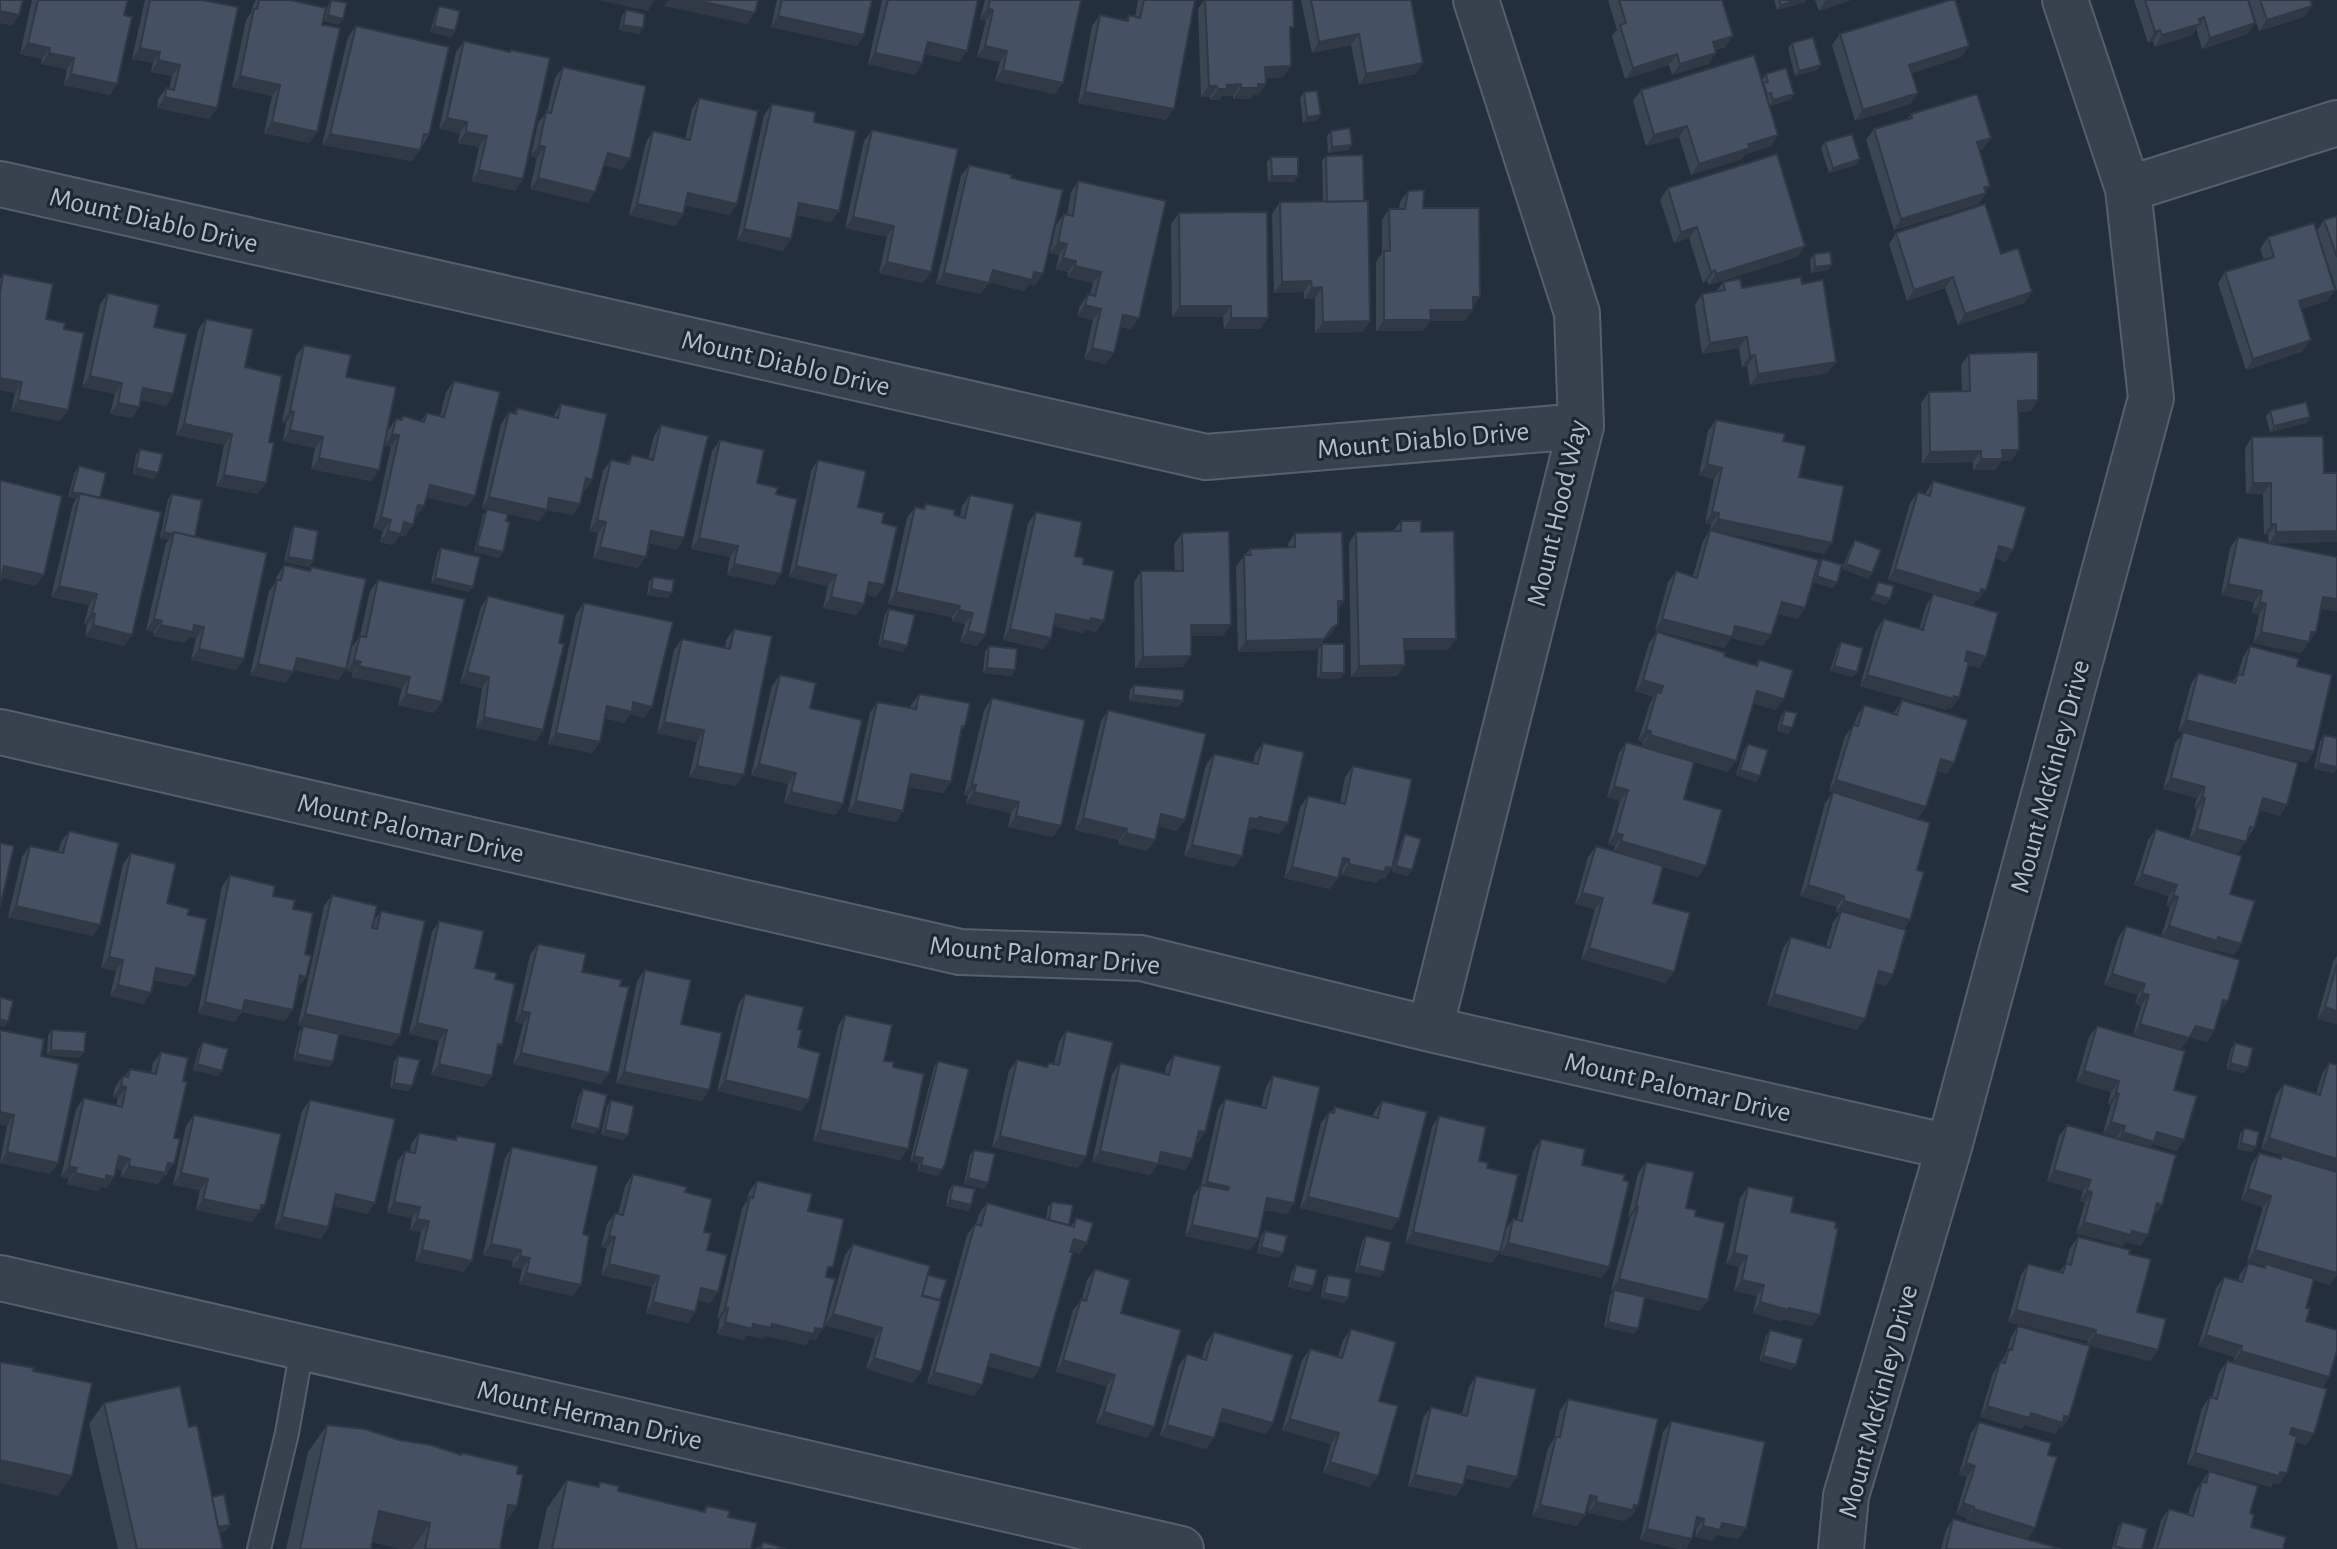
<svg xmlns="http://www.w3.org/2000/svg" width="2337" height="1549" font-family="'Alegreya Sans',sans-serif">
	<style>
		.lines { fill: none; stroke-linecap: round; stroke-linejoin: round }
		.lane-casing { stroke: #565f6c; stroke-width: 26 }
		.street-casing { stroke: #565f6c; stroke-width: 48 }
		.lane { stroke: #38414e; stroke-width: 22 }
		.street { stroke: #38414e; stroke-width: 44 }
		.wall { fill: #3b4654 }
		.shaded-wall { fill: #303945 }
		.building { fill: #455162; stroke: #303945; stroke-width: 2 }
		.labels { text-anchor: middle; stroke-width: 6; stroke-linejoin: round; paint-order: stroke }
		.street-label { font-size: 28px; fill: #b4bcc9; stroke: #1d2633 }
	</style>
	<rect width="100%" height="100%" fill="#242f3e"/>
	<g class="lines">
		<g class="lane-casing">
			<path id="lane" d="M259 1549 287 1433 302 1348"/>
		</g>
		<g class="street-casing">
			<path id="street" d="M0 184 1206 457 1581 426
				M2128 189 2337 123
				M0 732 960 952 1141 958 1430 1029 1949 1147
				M1430 1029 1581 426 1577 313 1476 0
				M0 1278 1181 1549
				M1841 1549 1846 1496 1949 1147 2151 398 2128 189 2065 0"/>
		</g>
		<use href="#lane" class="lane"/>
		<use href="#street" class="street"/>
	</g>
	<path class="wall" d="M32 0H128L124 15 117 84 110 95 64 85 67 69 41 64 42 59 20 54Z
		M145 0H202L217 108 209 119 157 108 158 99 166 88 169 89 172 76 151 72 153 63 132 59Z
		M256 0H259L322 25 317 132 309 143 264 133 272 96 232 87 246 20 251 13 253 5Z
		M331 0 343 19 339 25 324 21 328 5Z
		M777 0H872L864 35 857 46 771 27Z
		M882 0H978L967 51 959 62 925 54 922 63 915 75 868 64Z
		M985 0H1081L1055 94 995 81 1000 62 977 57 986 21 980 19Z
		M1138 0H1195L1166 120 1078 103 1092 26 1100 15 1126 20 1129 15 1135 17Z
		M1204 0H1293L1283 77 1266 78V84L1258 95H1253L1251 99H1233V96H1222L1219 100H1210V97H1201L1198 9Z
		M1301 0H1411L1416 74 1359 85 1351 45 1312 53Z
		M1608 0H1722L1725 47 1715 50 1708 64 1672 75 1669 65 1625 79 1612 36 1617 30Z
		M1774 0H1806L1805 2 1777 10Z
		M1815 0H1851L1819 11Z
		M2134 0H2248L2255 23 2247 34 2202 49 2196 28 2192 35 2155 47 2153 41 2148 43Z
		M2249 0H2310L2304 17 2259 31Z
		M439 6 455 31 451 37 430 32 436 12Z
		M626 10 643 28 639 34 619 30 622 16Z
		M356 26 429 135 412 161 322 145 348 37Z
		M1840 34 1969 46 1961 57 1912 73 1918 93 1910 104 1855 121 1832 45Z
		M464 41 509 52 511 50 523 179 515 191 472 181 479 147 458 143 460 133 439 129 456 52Z
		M1792 43 1821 65 1817 70 1795 76 1788 48Z
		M563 67 622 170 604 165 588 203 530 189 537 158 531 156 538 123 547 112 555 78Z
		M1766 74 1794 94 1790 100 1770 106 1778 135 1771 146 1746 154 1742 159 1691 175 1679 137 1646 146 1633 101 1641 90 1762 80Z
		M1304 92 1317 120 1303 123 1300 98Z
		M699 98 730 215 685 205 683 214 675 226 629 215 646 142 653 131 685 139 692 109Z
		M772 104 814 122 839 211 831 222 796 215 783 251 737 240 764 115Z
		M1911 114 1991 138 1983 149 1979 150 1990 186 1986 191V193L1979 204 1894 230 1866 140 1874 129 1907 119Z
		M872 130 931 272 923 283 879 273 887 237 845 228 864 141Z
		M1331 131 1352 145 1348 150 1328 153 1327 136Z
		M1825 142 1860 159 1856 165 1829 173 1821 148Z
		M1326 156 1363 332 1315 333V298L1304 299V292L1274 293 1272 214 1280 202H1323L1322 161Z
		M1271 157 1294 182H1268L1267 162Z
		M969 165 1011 178 1043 274 1035 285 1029 284 1024 291 989 282 981 294 936 284 961 176Z
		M1078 181 1131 329 1120 327 1106 364 1084 359 1093 320 1077 316 1080 306 1088 294 1090 295 1093 283 1067 277 1068 272 1056 269 1059 255 1050 253 1056 225 1064 214 1067 215 1071 192Z
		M1668 188 1805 246 1797 257 1709 285 1707 281 1703 283 1689 238 1674 243 1660 200Z
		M1408 191 1423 208 1473 307 1465 321H1430L1423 331H1376V262L1382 253V220L1389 209H1399L1400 202Z
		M1179 213 1260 329H1224L1223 317H1172L1171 224Z
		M2337 216V291L2317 231 2324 220Z
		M1896 233 2001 254 2032 292 2024 303 1958 325 1945 288 1907 301 1889 244Z
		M2268 237 2335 290 2327 301 2301 309 2303 351 2246 370 2218 283 2225 272 2264 260 2260 249Z
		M1814 254 1828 270 1811 273 1810 260Z
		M3 274 46 319 64 329 68 410 60 421 11 411 15 393 0 390V279Z
		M1723 282 1742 288 1802 284 1828 373 1750 385 1747 366 1742 367 1739 348 1702 354 1695 305 1702 294 1716 292Z
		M108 293 154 327 173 394 166 406 141 400 139 407 132 418 110 414 115 394 82 387 100 304Z
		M206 319 245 367 258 494 216 486 224 445 176 435 198 330Z
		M304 345 346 377 379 470 371 481 311 469 315 448 283 441 286 423 282 422 296 356Z
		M1969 354 2031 411 2018 412 2011 461H2002L1995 470H1973V462L1922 463 1921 403 1929 392 1962 391 1961 365Z
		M454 381 475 496 467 507 426 497 424 506 415 517 413 525 405 536 400 535 393 545 380 542 383 531 373 528 391 447 385 445 388 430 396 419 400 420 403 416 421 421 427 413 440 416 446 392Z
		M561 404 592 480 585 491H583L580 504 573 515 547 510 539 521 508 514 503 552 499 558 474 552 483 515 487 510 482 508 501 424 509 412 513 414 517 408 553 417Z
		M2270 411 2310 417 2306 423 2270 432 2266 416Z
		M1716 420 1783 441 1799 477 1824 554 1710 530 1711 524 1705 523 1714 479 1699 475 1708 431Z
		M661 425 684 538 677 550 649 543 638 568 593 558 598 533 589 531 603 471 611 460 626 464 632 455 648 459 654 436Z
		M2252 437 2324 473 2269 544 2321 609 2316 632 2301 653 2253 643 2259 615 2252 613 2254 602 2221 595 2230 548 2238 537 2269 543 2268 535H2264L2263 494H2246L2245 448Z
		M720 440 757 483 776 494 774 585 727 575 730 557 691 549 712 451Z
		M140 449 158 473 154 479 133 474 136 455Z
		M818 460 858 507 882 523 884 585 876 597 866 594 864 604 856 615 823 608 828 586 789 577 811 471Z
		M79 466 100 498 132 635 124 646 85 636 87 625 84 624 89 605 51 597 73 504 76 499 68 497 75 472Z
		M1933 481 2006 562 1996 558 1978 601 1976 600 1972 606 1986 657 1979 668 1968 665 1959 698 1951 709 1948 707 1946 710 1860 686 1876 630 1884 619 1919 629 1926 606 1933 594 1971 605 1888 580 1910 503 1918 492 1925 494Z
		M172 494 195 537 244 659 236 670 191 660 196 638 189 637 185 643 153 636 154 632 146 630 166 543 169 540 160 538 168 499Z
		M970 495 985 635 977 646 960 642 965 624 952 621V617L888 604 907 518 915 507 922 508 926 504 960 516 962 506Z
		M1036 512 1083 564 1096 632 1085 629 1083 633 1053 626 1051 638 1043 649 1003 640 1028 523Z
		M1401 521 1421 532 1456 639 1448 650H1404L1397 676 1351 677 1349 543 1356 532 1393 531Z
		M294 526 313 561 309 567 284 562 291 532Z
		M1710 530 1805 608 1798 619 1778 614 1763 646 1731 638 1724 648 1655 630 1668 582 1676 571 1693 576 1703 541Z
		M1182 533 1223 636H1191L1183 667 1135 668 1134 582 1141 571H1175L1174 544Z
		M1295 533 1344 601 1338 610 1331 635 1324 639 1316 650 1238 652 1236 566 1250 549 1288 547V544Z
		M1855 540 1872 573 1869 579 1842 569 1851 546Z
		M441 548 469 592 431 583 437 554Z
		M1822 559 1833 588 1813 582 1818 564Z
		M284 565 309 571 311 567 339 680 294 670 286 683 250 675 269 591 275 583 277 576Z
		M653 577 672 593 668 598 647 595 649 582Z
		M378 580 434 713 398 705 402 688 352 677 353 673 347 671 352 647 360 636 370 591Z
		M488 596 559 643 543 730 536 741 476 728 482 688 460 683 481 607Z
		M584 603 644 718 630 714 624 723 605 718 600 742 592 753 548 744 576 614Z
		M889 609 903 652 878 646 885 614Z
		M734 629 736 786 689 777 697 742 657 733 674 650 682 639 725 648 726 640Z
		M1657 632 1724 656 1755 665 1759 660 1776 710 1753 703 1728 772 1694 762 1684 799 1706 866 1698 877 1663 867 1653 903 1666 983 1581 959 1595 909 1575 904 1588 857 1596 846 1614 851 1615 846 1608 844 1620 801 1607 797 1619 753 1626 742 1642 746 1643 742 1638 741 1650 703 1654 697 1635 691 1649 643Z
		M1841 642 1857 672 1853 677 1830 671 1837 648Z
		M1322 644 1340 679 1317 678 1318 649Z
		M989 646 1015 670 1011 676 983 673 985 652Z
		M2250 646 2297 666 2314 752 2306 763 2218 741 2280 816 2259 810 2254 828 2238 853 2193 841 2230 894 2241 944 2234 955 2211 949 2210 951 2220 1012 2214 1031 2207 1042 2190 1037 2181 1049 2133 1035 2141 1006 2135 1004 2138 995 2104 985 2118 938 2126 926 2161 937 2170 908 2166 906 2169 896 2134 885 2148 840 2156 829 2189 840 2197 809 2194 808 2197 798 2163 789 2175 743 2183 733 2178 731 2191 684 2198 673 2232 682 2238 674 2243 657Z
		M780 675 810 708 843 804 835 815 784 803 788 784 751 775 772 686Z
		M1134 685 1183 701 1179 707 1129 701 1130 690Z
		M919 694 965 726 961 732 951 782 943 793 908 787 903 811 896 822 848 812 870 713 877 702 910 708 911 705Z
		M992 698 1053 837 1008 827 1011 813 966 803 968 796 964 795 984 710Z
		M1902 700 1947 774 1937 771 1918 819 1829 791 1845 736 1854 725 1857 716 1864 705 1893 714Z
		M1108 710 1177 831 1158 826 1155 840 1147 851 1118 844 1119 840 1075 830 1101 721Z
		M1785 711 1792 728 1788 734 1777 731 1781 716Z
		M2324 735 2334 773 2314 769 2320 741Z
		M1263 743 1280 834 1252 828 1251 830H1247L1234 867 1184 856 1206 765 1214 754 1253 763 1255 754Z
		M1748 744 1756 782 1736 775 1744 750Z
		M1353 766 1385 879 1380 878 1377 883 1341 875 1342 870H1340L1330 889 1284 878 1300 807 1308 796 1340 803 1345 777Z
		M1833 792 1917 870 1910 920 1904 929 1893 975 1886 986 1875 983 1857 1030 1767 1005 1783 948 1791 937 1826 947 1833 922 1840 913 1836 912 1837 907 1800 896 1825 803Z
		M69 831 93 936 8 917 22 857 30 846 58 852 61 842Z
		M1405 834 1412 870 1408 876 1392 872 1402 840Z
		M131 853 167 903 188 915 187 987 154 980 144 1004 110 996 116 971 101 968 123 864Z
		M230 875 293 909 305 954 306 977 297 988 285 1021 242 1012 235 1022 198 1013 222 886Z
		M332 895 374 921 381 911 392 1046 298 1025 324 906Z
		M439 921 475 968 495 979 496 1053 492 1076 484 1087 431 1075 439 1041 409 1034 432 932Z
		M538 944 582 972 601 1084 513 1064 523 1024 515 1022 530 955Z
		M2337 956V1024L2317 1019 2333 962Z
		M645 970 681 1024 709 1090 702 1101 616 1083 637 981Z
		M745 994 798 1029 802 1111 717 1091 738 1005Z
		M845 1015 884 1061 893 1067 900 1160 813 1141 838 1026Z
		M303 1026 333 1062 329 1067 293 1060 299 1032Z
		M2097 1026 2174 1090 2177 1151 2152 1144 2150 1148 2162 1205 2154 1216 2141 1246 2126 1242 2123 1246 2076 1233 2085 1203 2080 1201 2083 1191 2047 1181 2059 1136 2067 1125 2117 1138V1137L2103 1133 2111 1105 2108 1104 2111 1092 2076 1082 2089 1037Z
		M52 1030 80 1058 47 1055 48 1035Z
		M1066 1031 1086 1157 1078 1168 992 1147 1009 1071 1017 1060 1046 1067 1049 1063 1054 1064 1059 1042Z
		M203 1042 222 1071 218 1076 193 1070 199 1048Z
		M2235 1043 2244 1073 2226 1069 2231 1049Z
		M161 1052 183 1081 167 1175H165L158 1184 121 1177 122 1170 116 1169 114 1177 107 1188 101 1187 98 1191 67 1184 69 1179 61 1177 76 1109 84 1098 116 1106 118 1098 113 1097 115 1087 123 1076H125L130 1069 151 1073 153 1063Z
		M1174 1055 1205 1132 1198 1143H1196L1192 1159 1185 1170 1158 1164 1150 1175 1092 1162 1112 1074 1120 1063 1165 1074 1166 1066Z
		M41 1056 58 1163 50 1174 0 1163 7 1126Z
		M398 1056 408 1091 390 1088 394 1062Z
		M938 1061V1176L917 1171 919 1164 910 1161 934 1067Z
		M2329 1063 2337 1065V1275L2330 1285 2314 1280 2306 1308 2310 1309 2306 1321 2337 1330V1351L2329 1377 2322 1388 2327 1389 2314 1434 2306 1445 2296 1442 2287 1473 2279 1484 2274 1483 2271 1487 2187 1464 2202 1408 2210 1397H2212L2219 1373 2227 1361 2283 1377 2233 1362 2235 1357 2198 1346 2216 1288 2224 1277 2238 1281 2240 1274 2248 1263 2264 1267 2265 1266 2247 1261 2263 1207 2241 1200 2251 1165 2259 1153 2280 1159 2282 1156 2332 1170 2261 1149 2276 1095 2284 1084 2316 1094 2322 1074Z
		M1273 1076 1294 1203 1287 1214 1264 1210 1258 1239 1250 1250 1185 1236 1193 1196 1201 1185 1218 1110 1225 1099 1261 1107 1266 1087Z
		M583 1089 595 1134 571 1128 579 1095Z
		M310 1100 368 1214 333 1206 328 1227 321 1239 274 1228 302 1111Z
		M611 1100 624 1140 601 1135 607 1106Z
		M1382 1101 1392 1230 1300 1208 1321 1123 1329 1112H1331L1335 1107 1373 1117 1374 1112Z
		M194 1115 257 1216H256L252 1222 196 1210 200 1190 173 1185 186 1126Z
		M1439 1116 1479 1161 1487 1168 1492 1263 1405 1243 1432 1127Z
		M2244 1128 2256 1147 2252 1152 2237 1149 2240 1134Z
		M419 1133 454 1140 457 1136 464 1272 415 1261 421 1232 410 1230 412 1218 387 1213 397 1162 405 1151 410 1152 411 1144Z
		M1541 1139 1582 1165 1602 1278 1500 1254 1505 1230 1513 1219 1517 1220 1533 1151Z
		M512 1147 583 1234 573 1296 519 1284 522 1269 512 1267 513 1261 483 1255 505 1158Z
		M974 1150 988 1183 984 1189 964 1184 970 1155Z
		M1646 1162 1686 1208 1695 1216 1708 1300 1700 1311 1645 1298 1638 1329 1634 1334 1604 1327 1610 1296 1614 1290H1611L1630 1218 1628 1217 1638 1173Z
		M633 1174 685 1192 704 1232 707 1250 718 1292 710 1303 698 1300 695 1312 688 1323 646 1313 652 1287 601 1275 607 1248 601 1247 607 1224 615 1213 618 1214 625 1186Z
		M757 1181 808 1211 826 1277 823 1329 815 1340 810 1339 806 1345 766 1336 763 1339 747 1335 744 1340 717 1334 720 1319H717L742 1208 747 1201 749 1192Z
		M953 1185 971 1205 968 1211 946 1206 949 1190Z
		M1748 1187 1791 1212 1812 1326 1782 1319 1781 1321 1753 1313 1757 1296 1734 1291 1739 1267 1726 1264 1740 1198Z
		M1052 1202 1069 1225 1071 1226 1076 1218 1080 1254 1070 1251 1033 1379 987 1366 974 1396 927 1383 967 1235 975 1224H976L979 1214 987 1203 1046 1219 1048 1207Z
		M1265 1231 1279 1258 1257 1253 1261 1236Z
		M1366 1236 1384 1272 1380 1277 1355 1272 1362 1242Z
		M2078 1237 2129 1254 2137 1312 2158 1350 2150 1361 2087 1345 2088 1341 2008 1322 2021 1275 2028 1264 2059 1272 2066 1263 2070 1248Z
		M853 1244 928 1275 913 1383 866 1369 875 1339 825 1325 845 1255Z
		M1296 1265 1309 1292 1288 1287 1292 1271Z
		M1095 1269 1121 1313 1147 1438 1096 1423 1107 1386 1056 1372 1073 1310 1082 1299 1087 1280Z
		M1328 1275 1348 1298 1344 1303 1321 1298 1324 1280Z
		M2018 1326 2069 1417 2062 1428H2059L2055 1434 2024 1425 2022 1429 1980 1417 1993 1373 2006 1354 2011 1337Z
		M1351 1329 1379 1401 1370 1487 1323 1473 1331 1444 1282 1430 1302 1360 1310 1349 1338 1357 1343 1340Z
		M1770 1330 1792 1370 1759 1361 1766 1336Z
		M1214 1332 1273 1423 1266 1434 1219 1421 1206 1449 1160 1436 1179 1365 1187 1354 1202 1358 1206 1343Z
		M1476 1376 1517 1477 1509 1488 1465 1478 1463 1485 1456 1496 1408 1486 1423 1418 1431 1407 1462 1414 1469 1387Z
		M1568 1399 1638 1506 1631 1517H1628L1625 1521 1588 1513 1589 1508 1587 1507 1577 1526 1532 1516 1548 1448 1554 1439 1560 1410Z
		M104 1403 189 1427 212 1497 226 1531 219 1532 223 1549H118L89 1424Z
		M1671 1421 1738 1539 1717 1535 1712 1541 1695 1537 1696 1530H1694L1692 1539 1686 1549H1679L1640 1540 1663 1432Z
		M1979 1422 2048 1455 2035 1528 2028 1539 1966 1520 1967 1518 1956 1514 1967 1477 1959 1474 1971 1433Z
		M327 1425 460 1455 462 1453 517 1474V1506L504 1525 500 1549H401L373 1542 371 1549H286L308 1452Z
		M2209 1471 2250 1513 2251 1527 2283 1549H2153L2161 1520 2169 1509 2188 1514 2195 1492Z
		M567 1480 597 1487 600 1482 618 1491 703 1511 707 1506 728 1517 751 1549H538L547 1508Z
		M1953 1519 2062 1549H1941L1946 1530Z
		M2122 1522 2142 1549H2112L2118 1527Z"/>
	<path class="shaded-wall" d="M598 0H655L648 11Z
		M668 0H695L755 13 747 24 664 6Z
		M1796 0H1806L1805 2 1777 10 1781 5Z
		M1826 0H1851L1819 11Z
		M2312 6 2304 17 2259 31 2267 20Z
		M988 8 993 10 986 21 980 19Z
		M0 11 19 15 12 26 0 23Z
		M328 15 343 19 339 25 324 21Z
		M778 16 864 35 857 46 771 27Z
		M2204 17 2192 35 2155 47 2162 35Z
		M2255 23 2247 34 2202 49 2210 38Z
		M623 25 643 28 639 34 619 30Z
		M434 26 455 31 451 37 430 32Z
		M2160 30 2153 41 2148 43 2155 32Z
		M1359 34 1351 45 1312 53 1319 42Z
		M1733 36 1725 47 1705 54 1713 42Z
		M928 42 967 51 959 62 920 53Z
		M28 43 50 48 42 59 20 54Z
		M985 46 1007 51 1000 62 977 57Z
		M1969 46 1961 57 1902 76 1909 65Z
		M140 48 160 52 153 63 132 59Z
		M49 53 74 58 67 69 41 64Z
		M875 53 922 63 915 75 868 64Z
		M1716 53 1708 64 1672 75 1680 64Z
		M1677 54 1669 65 1625 79 1633 68Z
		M158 60 180 65 172 76 151 72Z
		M1423 63 1416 74 1359 85 1366 74Z
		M1821 65 1817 70 1795 76 1799 71Z
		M1291 66 1283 77 1257 78 1265 67Z
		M1003 70 1063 83 1055 94 995 81Z
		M71 74 117 84 110 95 64 85Z
		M240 76 280 85 272 96 232 87Z
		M1241 84 1233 96H1222L1219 100H1210L1218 89 1227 85Z
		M1258 84H1266L1258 95H1253L1251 99H1233L1241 88Z
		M1209 86H1217L1210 97H1201Z
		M1085 92 1174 109 1166 120 1078 103Z
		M1918 93 1910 104 1855 121 1863 110Z
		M1794 94 1790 100 1769 106 1773 100Z
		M165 97 217 108 209 119 157 108Z
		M1321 115 1317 120 1303 123 1307 117Z
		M447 118 467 122 460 133 439 129Z
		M272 122 317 132 309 143 264 133Z
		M1687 126 1679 137 1646 146 1654 135Z
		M466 132 487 136 479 147 458 143Z
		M330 134 420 150 412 161 322 145Z
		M1778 135 1771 146 1746 154 1742 159 1691 175 1699 164 1748 144Z
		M1991 138 1983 149 1969 154 1977 142Z
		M539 145 545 147 537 158 531 156Z
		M1352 145 1348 150 1328 153 1332 147Z
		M608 153 630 159 622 170 600 164Z
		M1860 159 1856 165 1829 173 1833 168Z
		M479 170 523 179 515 191 472 181Z
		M1272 176H1298L1294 182H1268Z
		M538 178 595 192 588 203 530 189Z
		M1990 186 1984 194 1986 193 1979 204 1894 230 1901 219Z
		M688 193 737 204 730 215 680 204Z
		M799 203 839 211 831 222 791 214Z
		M637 204 683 214 675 226 629 215Z
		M853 217 894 226 887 237 845 228Z
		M1697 227 1689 238 1674 243 1681 232Z
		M744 229 791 239 783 251 737 240Z
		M1058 242 1067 244 1059 255 1050 253Z
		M1805 246 1797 257 1709 285 1716 274Z
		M1063 258 1076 261 1068 272 1056 269Z
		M887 262 931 272 923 283 879 273Z
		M1832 265 1828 270 1811 273 1815 267Z
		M1075 266 1101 272 1093 283 1067 277Z
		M993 270 1034 272 1043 274 1035 285 1029 284 1024 291 985 281Z
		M1715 270 1707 281 1703 283 1711 272Z
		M944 273 989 283 981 294 936 284Z
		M1953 277 1945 288 1907 301 1914 290Z
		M1311 281 1304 292 1274 293 1282 282Z
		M1322 287 1315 298 1304 299 1312 288Z
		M2335 290 2327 301 2291 312 2299 301Z
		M2032 292 2024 303 1958 325 1965 314Z
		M1473 297H1480L1472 308Z
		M1085 305 1101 309 1093 320 1077 316Z
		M1180 306H1231L1223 317H1172Z
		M1430 310H1473L1465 321H1430L1423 331H1376L1384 320Z
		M1123 315 1139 318 1131 329 1115 326Z
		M1231 318H1268L1260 329H1224Z
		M1370 321 1363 332 1315 333 1323 322Z
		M1747 337 1739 348 1702 354 1710 343Z
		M2311 340 2303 351 2246 370 2253 359Z
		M1092 348 1114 353 1106 364 1084 359Z
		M1755 355 1747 366 1742 367 1750 356Z
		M1836 362 1828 373 1750 385 1758 374Z
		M90 376 122 383 115 394 82 387Z
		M0 378 22 382 15 393 0 390Z
		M143 388 173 394 166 406 135 399Z
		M18 400 68 410 60 421 11 411Z
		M2038 400 2031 411 2010 412 2018 401Z
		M118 403 139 407 132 418 110 414Z
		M290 411 294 412 286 423 282 422Z
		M2310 417 2306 423 2270 432 2274 426Z
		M184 424 232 434 224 445 176 435Z
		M290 430 323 437 315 448 283 441Z
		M392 434 399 435 391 447 385 445Z
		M2002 450H2019L2011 461H2002L1995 470H1973L1981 459Z
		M1981 451 1973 462 1922 463 1930 452Z
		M319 458 379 470 371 481 311 469Z
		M1707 464 1722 468 1714 479 1699 475Z
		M136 468 158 473 154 479 133 474Z
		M224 475 266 483 258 494 216 486Z
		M586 478 592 480 585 491 579 489Z
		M2253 483H2271L2263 494H2246Z
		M430 485 475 496 467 507 422 496Z
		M72 492 80 494 76 499 68 497Z
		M489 497 547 510 539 521 482 508Z
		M549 498 580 504 573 515 542 509Z
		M418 505 424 506 416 517 411 516Z
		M1712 512 1719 513 1711 524 1705 523Z
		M381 517 391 520 383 531 373 528Z
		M1718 519 1832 543 1824 554 1710 530Z
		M597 520 606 522 598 533 589 531Z
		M404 522 413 525 405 536 400 535 393 545 380 542 388 531Z
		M2271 524H2276L2268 535H2264Z
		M651 531 684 538 677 550 644 542Z
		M2337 531V542L2269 544 2276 532Z
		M164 532 173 534 169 540 160 538Z
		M699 538 738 546 730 557 691 549Z
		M477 546 503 552 499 558 474 552Z
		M1999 546 2013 550 2006 562 1992 557Z
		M600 547 646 557 638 568 593 558Z
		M288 557 313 561 309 567 284 562Z
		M734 564 781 574 774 585 727 575Z
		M1846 564 1872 573 1869 579 1842 569Z
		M4 566 44 575 36 586 0 578Z
		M796 566 836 575 828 586 789 577Z
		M1895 569 1981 589 1986 590 1978 601 1976 600 1972 606 1888 580Z
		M1817 576 1837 583 1833 588 1813 582Z
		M435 578 473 587 469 592 431 583Z
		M869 582 884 585 876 597 861 593Z
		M2228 584 2262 591 2254 602 2221 595Z
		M59 586 97 594 89 605 51 597Z
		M651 589 672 593 668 598 647 595Z
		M896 592 960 606 952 617 888 604Z
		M1874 594 1890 599 1886 605 1870 600Z
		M831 597 864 604 856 615 823 608Z
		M2323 597 2337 599V612L2315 608Z
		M1338 601H1344L1337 612Z
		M1782 602 1805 608 1798 619 1774 613Z
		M2260 602 2266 604 2259 615 2252 613Z
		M959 610 973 613 965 624 952 621Z
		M92 613 95 614 87 625 84 624Z
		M1056 614 1091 618 1104 621 1096 632 1085 629 1083 633 1048 625Z
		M154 619 162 621 154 632 146 630Z
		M1662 619 1735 626 1771 635 1763 646 1731 638 1724 648 1655 630Z
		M1338 624 1331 635 1324 639 1316 650 1238 652 1246 641 1332 628Z
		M93 625 132 635 124 646 85 636Z
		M161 625H194L204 627 196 638 189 637 185 643 153 636Z
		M1191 625H1231L1223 636H1183Z
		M1010 629 1051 638 1043 649 1003 640Z
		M968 631 985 635 977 646 960 642Z
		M2261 632H2316L2301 653 2253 643Z
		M1404 639H1456L1448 650H1396Z
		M882 640 907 646 903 652 878 646Z
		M199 649 244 659 236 670 191 660Z
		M1967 651 1986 657 1979 668 1959 662Z
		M1191 656 1183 667 1135 668 1143 657Z
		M297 658 346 669 339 680 289 669Z
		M354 660 361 662 353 673 347 671Z
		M258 664 293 672 286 683 250 675Z
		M1405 665 1397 676 1351 677 1359 666Z
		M359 666 410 677 402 688 352 677Z
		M1834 666 1857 672 1853 677 1830 671Z
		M987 668 1015 670 1011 676 983 673Z
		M467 672 489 677 482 688 460 683Z
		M1321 673H1344L1340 679 1317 678Z
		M1867 675 1954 696 1959 698 1951 709 1948 707 1946 710 1860 686Z
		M1643 680 1663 686 1656 696 1657 692 1654 697 1635 691Z
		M1757 691 1784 699 1776 710 1749 702Z
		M406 694 442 702 434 713 398 705Z
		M1133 695 1183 701 1179 707 1129 701Z
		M633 702 652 707 644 718 630 714 624 723 600 717 607 706Z
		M484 717 543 730 536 741 476 728Z
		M2186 720 2314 752 2306 763 2178 731Z
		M664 722 704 730 697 742 657 733Z
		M1781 725 1792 728 1788 734 1777 731Z
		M1646 730 1651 731 1643 742 1638 741Z
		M556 733 600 742 592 753 548 744Z
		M1650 735 1736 761 1728 772 1642 746Z
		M1941 759 1954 763 1947 774 1933 770Z
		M2318 763 2337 767V769L2334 773 2314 769Z
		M759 764 796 773 788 784 751 775Z
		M697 766 744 775 736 786 689 777Z
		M1740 770 1760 776 1756 782 1736 775Z
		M911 774 951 782 943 793 903 786Z
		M2171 778 2205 787 2197 798 2163 789Z
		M1836 780 1926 807 1918 819 1829 791Z
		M972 784 976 785 968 796 964 795Z
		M1614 786 1628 790 1620 801 1607 797Z
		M791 792 843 804 835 815 784 803Z
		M974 792 1019 802 1011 813 966 803Z
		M2202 797 2205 798 2197 809 2194 808Z
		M2263 798 2287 805 2280 816 2255 809Z
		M856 801 903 811 896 822 848 812Z
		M1161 814 1185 820 1177 831 1153 825Z
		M1016 816 1061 826 1053 837 1008 827Z
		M1259 817 1288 823 1280 834 1252 828 1251 830 1242 829 1250 818Z
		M1083 818 1127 829 1119 840 1075 830Z
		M2197 829 2246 842 2238 853 2189 840Z
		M1126 833 1155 840 1147 851 1118 844Z
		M1616 833 1623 835 1615 846 1608 844Z
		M1621 841 1706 866 1698 877 1614 852Z
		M1192 845 1242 856 1234 867 1184 856Z
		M1343 858 1349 859 1342 870 1335 869Z
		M1349 864 1392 868 1385 879 1380 878 1377 883 1341 875Z
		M1396 866 1412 870 1408 876 1392 872Z
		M1292 867 1338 878 1330 889 1284 878Z
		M2142 874 2177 885 2169 896 2134 885Z
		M1808 885 1844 896 1837 907 1800 896Z
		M1582 893 1603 898 1595 909 1575 904Z
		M2173 895 2178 897 2170 908 2166 906Z
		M1844 901 1910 920 1902 931 1836 912Z
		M16 906 100 925 93 936 8 917Z
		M2169 926 2218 937 2241 944 2234 955 2211 949 2209 952 2161 937Z
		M1589 948 1674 972 1666 983 1581 959Z
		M109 957 123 960 116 971 101 968Z
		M156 968 195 976 187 987 149 979Z
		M1879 971 1893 975 1886 986 1871 982Z
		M2112 974 2145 984 2138 995 2104 985Z
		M300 975 306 977 298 988 292 986Z
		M118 985 151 993 144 1004 110 996Z
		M2142 993 2149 995 2141 1006 2135 1004Z
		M1774 994 1865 1019 1857 1030 1767 1005Z
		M245 1000 293 1010 285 1021 242 1012 235 1022 198 1013 205 1002Z
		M2223 1000 2228 1001 2220 1012Z
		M2325 1007 2337 1011V1024L2317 1019Z
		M522 1011 530 1013 523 1024 515 1022Z
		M305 1014 400 1035 392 1046 298 1025Z
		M0 1019 8 1022 4 1027 0 1026Z
		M417 1023 447 1030 439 1041 409 1034Z
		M2140 1024 2189 1038 2181 1049 2133 1035Z
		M2196 1026 2214 1031 2207 1042 2188 1037Z
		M51 1050 84 1052 80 1058 47 1055Z
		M521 1053 609 1073 601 1084 513 1064Z
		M297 1054 333 1062 329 1067 293 1060Z
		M2230 1063 2248 1068 2244 1073 2226 1069Z
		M197 1064 222 1071 218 1076 193 1070Z
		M439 1064 492 1076 484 1087 431 1075Z
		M2084 1071 2119 1081 2111 1092 2076 1082Z
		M624 1072 709 1090 702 1101 616 1083Z
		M725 1080 809 1100 802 1111 717 1091Z
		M394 1083 412 1086 408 1091 390 1088Z
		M121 1086 126 1087 118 1098 113 1097Z
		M2116 1093 2119 1094 2111 1105 2108 1104Z
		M0 1112 14 1115 7 1126 0 1125Z
		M2111 1122 2125 1126 2117 1137 2103 1133Z
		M575 1123 599 1129 595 1134 571 1128Z
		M605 1130 628 1135 624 1140 601 1135Z
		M820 1130 908 1149 900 1160 813 1141Z
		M1199 1131 1205 1132 1198 1143 1191 1142Z
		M2123 1132H2157L2184 1140 2177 1151 2152 1144 2146 1153 2115 1143Z
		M1000 1136 1086 1157 1078 1168 992 1147Z
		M2269 1138 2337 1159V1172L2261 1149Z
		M2241 1143 2256 1147 2252 1152 2237 1149Z
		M1100 1151 1158 1164 1150 1175 1092 1162Z
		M7 1152 58 1163 50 1174 0 1163Z
		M1161 1152 1192 1159 1185 1170 1153 1163Z
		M119 1156 130 1159 122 1170 111 1167Z
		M914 1156 923 1158 919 1164 910 1161Z
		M168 1163 174 1164 158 1184 121 1177 129 1166Z
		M921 1165 942 1170 938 1176 917 1171Z
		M69 1166 77 1168 69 1179 61 1177Z
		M2054 1170 2091 1180 2083 1191 2047 1181Z
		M75 1173 106 1175 114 1177 107 1188 101 1187 98 1191 67 1184Z
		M181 1173 208 1179 200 1190 173 1185Z
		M968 1178 988 1183 984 1189 964 1184Z
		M1207 1182 1229 1187 1221 1198 1199 1193Z
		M2248 1189 2271 1196 2263 1207 2241 1200Z
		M2087 1190 2092 1192 2085 1203 2080 1201Z
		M336 1194 375 1203 368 1214 328 1205Z
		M1308 1197 1399 1219 1392 1230 1300 1208Z
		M1267 1198 1294 1203 1287 1214 1259 1209Z
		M203 1199 261 1205H265L252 1222 196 1210Z
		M950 1200 971 1205 968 1211 946 1206Z
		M394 1202 420 1207 412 1218 387 1213Z
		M2157 1203 2162 1205 2154 1216 2150 1214Z
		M1636 1206 1638 1207 1630 1218 1628 1217Z
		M282 1217 328 1227 321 1239 274 1228Z
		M417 1219 429 1221 421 1232 410 1230Z
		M2084 1222 2132 1231 2148 1235 2141 1246 2126 1242 2123 1246 2076 1233Z
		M1192 1225 1258 1239 1250 1250 1185 1236Z
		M1413 1232 1500 1252 1492 1263 1405 1243Z
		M609 1236 615 1237 607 1248 601 1247Z
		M1074 1239 1087 1243 1080 1254 1066 1250Z
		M1508 1243 1609 1267 1602 1278 1500 1254Z
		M491 1244 521 1250 513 1261 483 1255Z
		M1261 1247 1283 1253 1279 1258 1257 1253Z
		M422 1250 472 1261 464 1272 415 1261Z
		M2255 1250 2337 1273V1275L2330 1285 2247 1261Z
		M1734 1253 1747 1256 1739 1267 1726 1264Z
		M520 1256 530 1258 522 1269 512 1267Z
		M609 1264 659 1276 652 1287 601 1275Z
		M1359 1266 1384 1272 1380 1277 1355 1272Z
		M526 1273 581 1285 573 1296 519 1284Z
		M1619 1279 1708 1300 1700 1311 1611 1290Z
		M1742 1280 1764 1285 1757 1296 1734 1291Z
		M1292 1281 1313 1286 1309 1292 1288 1287Z
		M701 1288 718 1292 710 1303 694 1299Z
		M1324 1293 1348 1298 1344 1303 1321 1298Z
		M653 1302 695 1312 688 1323 646 1313Z
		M1760 1302 1789 1308 1820 1315 1812 1326 1782 1319 1781 1321 1753 1313Z
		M725 1308H728L720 1319H717Z
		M2016 1310 2096 1330 2088 1341 2008 1322Z
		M833 1314 882 1328 875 1339 825 1325Z
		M725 1322 772 1324 823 1329 815 1340 810 1339 806 1345 766 1336 763 1339 747 1335 744 1340 717 1334Z
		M1608 1322 1638 1329 1634 1334 1604 1327Z
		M2095 1334 2158 1350 2150 1361 2087 1345Z
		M2206 1335 2242 1346 2235 1357 2198 1346Z
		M2241 1351 2329 1377 2321 1388 2233 1362Z
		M991 1354 1040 1368 1033 1379 983 1365Z
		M1763 1356 1796 1365 1792 1370 1759 1361Z
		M874 1358 921 1372 913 1383 866 1369Z
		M1063 1360 1115 1375 1107 1386 1056 1372Z
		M934 1372 982 1385 974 1396 927 1383Z
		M1987 1406 2031 1413 2069 1417 2062 1428H2059L2055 1434 2024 1425 2022 1429 1980 1417Z
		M1223 1409 1273 1423 1266 1434 1215 1420Z
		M1104 1412 1154 1427 1147 1438 1096 1423Z
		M1290 1419 1339 1433 1331 1444 1282 1430Z
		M1167 1425 1214 1438 1206 1449 1160 1436Z
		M2292 1428 2314 1434 2306 1445 2284 1439Z
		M2195 1453 2280 1472 2287 1473 2279 1484 2274 1483 2271 1487 2187 1464Z
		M0 1460 72 1476 58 1496 0 1483Z
		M1330 1462 1378 1476 1370 1487 1323 1473Z
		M1966 1463 1975 1466 1967 1477 1959 1474Z
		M1468 1466 1517 1477 1509 1488 1460 1477Z
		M1415 1475 1463 1485 1456 1496 1408 1486Z
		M1590 1495 1597 1497 1589 1508 1582 1506Z
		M1596 1502 1634 1505 1638 1506 1631 1517H1628L1625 1521 1588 1513Z
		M1963 1503 1974 1507 1967 1518 1956 1514Z
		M508 1505 517 1506 498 1534Z
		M1540 1505 1585 1515 1577 1526 1532 1516Z
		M1974 1509 2035 1528 2028 1539 1966 1520Z
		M379 1511 430 1523 412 1549H401L360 1539Z
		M1697 1517 1704 1519 1696 1530 1689 1528Z
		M1722 1523 1746 1528 1738 1539 1717 1535 1712 1541 1695 1537 1703 1526Z
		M230 1525 226 1531 211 1534 215 1528Z
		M1647 1529 1692 1539 1686 1549H1679L1640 1540Z"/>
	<path class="building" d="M0 0H23L19 15 0 11Z
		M38 0H128L124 15 132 17 117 84 71 74 74 58 49 53 50 48 28 43Z
		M150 0H202L238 7 217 108 165 97 166 88 174 90 180 65 158 60 160 52 140 48Z
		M259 0H290L326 8 322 25 340 28 317 132 272 122 280 85 240 76 254 9H257Z
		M331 0 347 3 343 19 328 15Z
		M695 0H758L755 13Z
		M782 0H872L864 35 778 16Z
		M888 0H978L967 51 928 42 922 63 875 53Z
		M990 0H1081L1063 83 1003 70 1007 51 985 46 993 10 988 8Z
		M1144 0H1195L1174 109 1085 92 1100 15 1128 21 1129 15 1140 18Z
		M1205 0H1293L1294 27H1290L1291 66 1265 67 1266 84H1258V88H1241V84L1227 85V89H1218L1217 86H1209Z
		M1311 0H1411L1423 63 1366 74 1359 34 1319 42Z
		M1619 0H1722L1733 36 1713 42 1716 53 1680 64 1677 54 1633 68 1620 25 1626 23Z
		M1779 0H1796L1781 5Z
		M1950 0H1955L1969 46 1909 65 1918 93 1863 110 1840 34Z
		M2145 0H2248L2255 23 2210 38 2204 17 2199 19 2200 24 2162 35 2160 30 2155 32Z
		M2260 0H2310L2312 6 2267 20Z
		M439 6 460 11 455 31 434 26Z
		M626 10 645 14 643 28 623 25Z
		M356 26 449 47 429 135 424 134 420 150 330 134Z
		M1813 37 1821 65 1799 71 1792 43Z
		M464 41 510 52 511 50 550 58 523 179 479 170 487 136 466 132 467 122 447 118Z
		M1754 55 1778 135 1748 144 1750 148 1699 164 1687 126 1654 135 1641 90Z
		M563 67 646 86 630 159 608 153 595 192 538 178 545 147 539 145 546 112 551 113Z
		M1786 68 1794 94 1773 100 1771 93 1767 94 1763 83 1768 82 1766 74Z
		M1317 91 1321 115 1307 117 1304 92Z
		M1977 94 1991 138 1977 142 1990 186 1984 187 1986 193 1901 219 1874 129 1912 118 1911 114Z
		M699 98 758 111 737 204 688 193 683 214 637 204 653 131 690 140Z
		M772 104 815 112 814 122 856 131 839 211 799 203 791 239 744 229Z
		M1350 128 1352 145 1332 147 1331 131Z
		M872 130 958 149 931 272 887 262 894 226 853 217Z
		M1852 134 1860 159 1833 168 1825 142Z
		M1777 154 1805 246 1716 274 1715 270 1711 272 1697 227 1681 232 1668 188Z
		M1363 155 1364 201 1327 202 1326 156Z
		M1271 157H1298V176H1272Z
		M969 165 1012 175 1011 178 1063 190 1043 274 1034 272 1032 280 993 270 989 283 944 273Z
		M1078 181 1166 201 1139 318 1123 315 1114 353 1092 348 1101 309 1085 305 1088 294 1095 296 1101 272 1075 266 1076 261 1063 258 1067 244 1058 242 1064 214 1073 216Z
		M1424 190 1423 208H1479L1480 297H1473V310H1430L1431 320H1384V251H1390L1389 209H1405L1408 191Z
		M1368 201 1370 321 1323 322 1322 287 1312 288 1311 281 1282 282 1280 202Z
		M1985 204 2001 254 2018 248 2032 292 1965 314 1953 277 1914 290 1896 233Z
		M1267 212 1268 318H1231V306H1180L1179 213Z
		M2337 216V257L2324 220Z
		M2314 223 2335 290 2299 301 2311 340 2253 359 2225 272 2274 257 2268 237Z
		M1830 252 1832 265 1815 267 1814 254Z
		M3 274 53 284 46 319 65 323 64 329 84 333 68 410 18 400 22 382 0 378V292Z
		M1801 277 1802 284 1823 280 1836 362 1758 374 1755 355 1750 356 1747 337 1710 343 1702 294 1725 290 1723 282 1740 279 1742 288Z
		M108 293 159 305 154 327 187 334 173 394 143 388 139 407 118 403 122 383 90 376Z
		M206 319 253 329 245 367 282 376 269 442 274 443 266 483 224 475 232 434 184 424Z
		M304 345 351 355 346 377 396 387 379 470 319 458 323 437 290 430 294 412 290 411Z
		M2038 352V400L2018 401 2019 450H2002L2003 459H1981V451L1930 452 1929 392 1970 391 1969 354Z
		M454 381 500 392 475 496 430 485 424 506 418 505 413 525 404 522 401 534 388 531 391 520 381 517 399 435 392 434 396 419 402 420 403 416 424 422 427 413 444 417Z
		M2306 402 2310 417 2274 426 2270 411Z
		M561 404 607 414 592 480 586 478 580 504 549 498 547 510 489 497 509 412 516 414 517 408 558 418Z
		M1716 420 1785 434 1783 441 1806 446 1799 477 1844 486 1832 543 1718 519 1719 513 1712 512 1722 468 1707 464Z
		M661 425 708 436 684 538 651 531 646 557 600 547 606 522 597 520 611 460 629 464 632 455 653 460Z
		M2323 436 2324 473H2337V531L2276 532V524H2271V483H2253L2252 437Z
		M720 440 764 450 757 483 778 488 776 494 797 499 781 574 734 564 738 546 699 538Z
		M140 449 163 454 158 473 136 468Z
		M818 460 866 471 858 507 884 513 882 523 897 527 884 585 869 582 864 604 831 597 836 575 796 566Z
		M79 466 106 473 100 498 72 492Z
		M0 480 62 496 44 575 4 566 0 582Z
		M1933 481 2026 507 2013 550 1999 546 1986 590 1981 589 1980 594 1895 569 1918 492 1930 496Z
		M80 493 161 512 132 635 93 625 95 614 92 613 97 594 59 586Z
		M172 494 202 500 195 537 174 532 173 534 164 532Z
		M970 495 1014 504 985 635 968 631 973 613 959 610 960 606 896 592 915 507 924 509 926 504 955 510 954 515 965 518Z
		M487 509 508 514 506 521 510 522 503 552 477 546Z
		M1036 512 1082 522 1075 556 1084 558 1083 564 1114 571 1104 621 1091 618 1090 621 1056 614 1051 638 1010 629Z
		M1401 521H1421V532L1454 531 1456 639H1404L1405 665 1359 666 1356 532 1401 531Z
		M294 526 318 531 313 561 288 557Z
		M1710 530 1819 560 1805 608 1782 602 1771 635 1735 626 1732 637 1662 619 1676 571 1697 578Z
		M1229 531 1231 625H1191V656L1143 657 1141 571H1183L1182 533Z
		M174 532 267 553 244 659 199 649 204 627 194 625 193 632 161 625 162 621 154 619Z
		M1342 532 1344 601H1338V624L1332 628 1324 639 1246 641 1244 555H1251L1250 549 1295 547V533Z
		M2238 537 2337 557V599L2323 597 2316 632H2311L2309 642 2261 632 2266 604 2260 602 2262 591 2228 584Z
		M1855 540 1881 550 1872 573 1846 564Z
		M441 548 480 557 473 587 435 578Z
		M1822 559 1842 565 1837 583 1817 576Z
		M284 565 310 571 311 567 366 579 346 669 297 658 293 672 258 664 277 580H281Z
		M653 577 674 580 672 593 651 589Z
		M378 580 465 599 442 702 406 694 410 677 359 666 361 662 354 660 360 636 366 637Z
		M1878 582 1894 586 1890 599 1874 594Z
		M1933 594 1998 613 1986 657 1967 651 1965 661 1969 662 1959 698 1954 696V699L1867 675 1884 619 1923 630Z
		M488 596 565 615 559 643 564 644 543 730 484 717 489 677 467 672Z
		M584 603 673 622 652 707 633 702 632 712 607 706 600 742 556 733Z
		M889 609 915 615 907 646 882 640Z
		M734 629 772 636 744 775 697 766 704 730 664 722 682 639 730 649Z
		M1657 632 1725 653 1724 656 1757 666 1759 660 1793 670 1784 699 1757 691 1736 761 1650 735 1651 731 1646 730 1657 692 1661 693 1663 686 1643 680Z
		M1841 642 1863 648 1857 672 1834 666Z
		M1322 644H1344V673H1321Z
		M989 646 1017 649 1015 670 987 668Z
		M2250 646 2299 659 2297 666 2332 675 2314 752 2186 720 2198 673 2235 683 2238 674 2243 675Z
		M780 675 816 683 810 708 862 720 843 804 791 792 796 773 759 764Z
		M1134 685 1184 690 1183 701 1133 695Z
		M919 694 970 703 965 726H962L951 782 911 774 903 811 856 801 877 702 916 709Z
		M992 698 1085 720 1061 826 1016 816 1019 802 974 792 976 785 972 784Z
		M1902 700 1968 720 1954 763 1941 759 1926 807 1836 780 1853 725 1858 726 1864 705 1897 715Z
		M1108 710 1206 734 1185 820 1161 814 1155 840 1126 833 1127 829 1083 818Z
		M1785 711 1797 713 1792 728 1781 725Z
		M2183 732 2298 763 2287 805 2263 798 2254 828 2250 827 2246 842 2197 829 2205 798 2202 797 2205 787 2171 778Z
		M2324 735 2337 738V767L2318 763Z
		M1626 742 1694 762 1684 799 1722 810 1706 866 1621 841 1623 835 1616 833 1628 790 1614 786Z
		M1263 743 1304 752 1288 823 1259 817 1258 819 1250 818 1242 856 1192 845 1214 754 1258 764Z
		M1748 744 1768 750 1760 776 1740 770Z
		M1353 766 1412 779 1392 868 1386 867 1384 872 1349 864V859L1343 858 1338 878 1292 867 1308 796 1345 804Z
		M1833 792 1930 823 1917 870 1924 872 1910 920 1844 901V896L1808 885Z
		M2156 829 2242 856 2230 894 2255 901 2241 944 2218 937 2217 941 2169 926 2178 897 2173 895 2177 885 2142 874Z
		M69 831 119 843 100 925 16 906 30 846 63 853Z
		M1405 834 1421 839 1412 870 1396 866Z
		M0 843 14 846 0 907Z
		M1596 846 1663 866 1653 903 1690 913 1674 972 1589 948 1603 898 1582 893Z
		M131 853 176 864 167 903 189 909 188 915 207 919 195 976 156 968 151 993 118 985 123 960 109 957Z
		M230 875 275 886 273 896 295 900 293 909 313 913 305 954 311 956 306 977 300 975 293 1010 245 1000 242 1011 205 1002Z
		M332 895 377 906 372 928 377 929 381 911 425 921 400 1035 305 1014Z
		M1841 911 1906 930 1893 975 1879 971 1865 1019 1774 994 1791 937 1830 948Z
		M439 921 484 931 475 968 497 973 495 979 515 984 502 1045 498 1044 492 1076 439 1064 447 1030 417 1023Z
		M2126 926 2240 960 2228 1001 2223 1000 2214 1031 2196 1026 2189 1038 2140 1024 2149 995 2142 993 2145 984 2112 974Z
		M538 944 586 954 582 972 622 980 620 986 629 987 609 1073 521 1053 530 1013 522 1011Z
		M2337 964V1011L2325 1007Z
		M645 970 691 980 681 1024 722 1033 709 1090 624 1072Z
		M745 994 804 1007 798 1029 802 1030 798 1047 820 1053 809 1100 725 1080Z
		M0 997 13 1001 8 1022 0 1019Z
		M845 1015 892 1025 884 1061 894 1062 893 1067 924 1074 908 1149 820 1130Z
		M303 1026 339 1034 333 1062 297 1054Z
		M2097 1026 2185 1051 2174 1090 2197 1096 2184 1140 2157 1132 2154 1142 2123 1132 2125 1126 2111 1122 2119 1094 2116 1093 2119 1081 2084 1071Z
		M0 1030 44 1039 41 1056 79 1064 58 1163 7 1152 14 1115 0 1112Z
		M52 1030 86 1032 84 1052 51 1050Z
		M1066 1031 1113 1042 1086 1157 1000 1136 1017 1060 1047 1067 1049 1063 1059 1065Z
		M203 1042 228 1049 222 1071 197 1064Z
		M2235 1043 2253 1048 2248 1068 2230 1063Z
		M161 1052 188 1058 183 1081 187 1082 174 1138 180 1139 174 1164 168 1163 165 1173 129 1166 130 1159 119 1156 114 1177 106 1175V1180L75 1173 77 1168 69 1166 84 1098 122 1107 126 1087 121 1086 123 1076 128 1077 130 1069 156 1074Z
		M1174 1055 1221 1066 1205 1132 1199 1131 1192 1159 1161 1152 1158 1164 1100 1151 1120 1063 1169 1075Z
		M398 1056 420 1060 412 1086 394 1083Z
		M938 1061 969 1069 945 1164 942 1170 921 1165 923 1158 914 1156Z
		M2329 1063 2337 1065V1159L2269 1138 2284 1084 2320 1095Z
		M1273 1076 1320 1087 1294 1203 1267 1198 1258 1239 1192 1225 1201 1185 1228 1190 1229 1187 1207 1182 1225 1099 1266 1108Z
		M583 1089 607 1095 599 1129 575 1123Z
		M310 1100 395 1119 375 1203 336 1194 328 1227 282 1217Z
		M611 1100 634 1106 628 1135 605 1130Z
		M1382 1101 1427 1112 1399 1219 1308 1197 1329 1112 1334 1113 1335 1107 1378 1118Z
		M194 1115 281 1134 265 1205H261L260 1211 203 1199 208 1179 181 1173Z
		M1439 1116 1486 1127 1479 1161 1488 1163 1487 1168 1518 1175 1500 1252 1413 1232Z
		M2067 1125 2176 1155 2162 1205 2157 1203 2148 1235 2132 1231 2131 1235 2084 1222 2092 1192 2087 1190 2091 1180 2054 1170Z
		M2244 1128 2259 1132 2256 1147 2241 1143Z
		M419 1133 456 1140 457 1136 496 1143 472 1261 422 1250 429 1221 417 1219 420 1207 394 1202 405 1151 415 1153Z
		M1541 1139 1585 1149 1582 1165 1625 1175 1623 1180 1629 1182 1609 1267 1508 1243 1513 1219 1522 1221Z
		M512 1147 598 1166 583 1234 589 1236 581 1285 526 1273 530 1258 520 1256 521 1250 491 1244Z
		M974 1150 995 1154 988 1183 968 1178Z
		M2259 1153 2281 1159 2282 1156 2337 1172V1273L2255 1250 2271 1196 2248 1189Z
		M1646 1162 1694 1172 1686 1208 1696 1210 1695 1216 1725 1223 1708 1300 1619 1279 1638 1207 1636 1206Z
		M633 1174 687 1187 685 1192 712 1199 704 1232 711 1233 707 1250 727 1255 718 1292 701 1288 695 1312 653 1302 659 1276 609 1264 615 1237 609 1236 615 1213 623 1215Z
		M757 1181 812 1194 808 1211 844 1219 833 1267H828L826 1277 835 1279 823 1329 815 1328 814 1334 772 1324 771 1328 753 1324 752 1329 725 1322 728 1308H725L750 1197 753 1198Z
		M953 1185 975 1189 971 1205 950 1200Z
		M1748 1187 1794 1197 1791 1212 1836 1222 1835 1228 1838 1229 1820 1315 1789 1308V1310L1760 1302 1764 1285 1742 1280 1747 1256 1734 1253Z
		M1052 1202 1073 1205 1069 1225 1049 1220Z
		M987 1203 1074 1227 1076 1218 1093 1223 1087 1243 1074 1239 1070 1252H1073L1040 1368 991 1354 982 1385 934 1372 975 1224 981 1226Z
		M1265 1231 1287 1236 1283 1253 1261 1247Z
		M1366 1236 1391 1242 1384 1272 1359 1266Z
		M2078 1237 2130 1250 2129 1254 2151 1259 2137 1312 2166 1319 2158 1350 2095 1334 2096 1330 2016 1310 2028 1264 2063 1273 2066 1263 2071 1265Z
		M853 1244 930 1266 922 1296 941 1301 921 1372 874 1358 882 1328 833 1314Z
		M2248 1263 2265 1268 2266 1264 2314 1279 2306 1308 2310 1309 2306 1321 2337 1330V1351L2329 1377 2241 1351 2242 1346 2206 1335 2224 1277 2242 1282Z
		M1296 1265 1317 1270 1313 1286 1292 1281Z
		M1095 1269 1130 1280 1121 1313 1181 1330 1154 1427 1104 1412 1115 1375 1063 1360 1081 1299 1086 1301Z
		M928 1275 947 1280 940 1300 922 1295Z
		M1328 1275 1351 1279 1348 1298 1324 1293Z
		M1614 1290 1645 1297 1638 1329 1608 1322Z
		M2018 1326 2090 1346 2069 1417 2064 1416 2063 1423 2031 1413 2029 1418 1987 1406 2000 1362 2005 1363 2009 1349 2012 1350Z
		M1351 1329 1396 1342 1379 1401 1398 1406 1378 1476 1330 1462 1339 1433 1290 1419 1310 1349 1342 1358Z
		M1770 1330 1803 1339 1796 1365 1763 1356Z
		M1214 1332 1293 1355 1273 1423 1223 1409 1214 1438 1167 1425 1187 1354 1206 1360Z
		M2227 1361 2327 1389 2314 1434 2292 1428 2290 1434 2297 1437 2287 1473 2280 1472 2279 1476 2195 1453 2210 1397 2217 1399Z
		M0 1362 34 1368 33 1371 92 1383 72 1476 0 1460Z
		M1476 1376 1536 1389 1517 1477 1468 1466 1463 1485 1415 1475 1431 1407 1467 1416Z
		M180 1386 189 1427 197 1425 223 1549H137L104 1403Z
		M1568 1399 1658 1419 1638 1506 1634 1505 1633 1510 1596 1502 1597 1497 1590 1495 1585 1515 1540 1505 1556 1437H1560Z
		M1671 1421 1765 1442 1746 1528 1722 1523 1720 1530 1703 1526 1704 1519 1697 1517 1692 1539 1647 1529Z
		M1979 1422 2051 1443 2048 1455 2057 1457 2035 1528 1974 1509V1507L1963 1503 1975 1466 1966 1463Z
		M327 1425 365 1429 399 1440 431 1445 461 1455 462 1453 518 1466 517 1474 523 1475 517 1506 508 1505 500 1549H425L430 1523 379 1511 371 1549H300Z
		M2209 1471 2258 1486 2250 1513 2254 1515 2251 1527 2286 1537 2283 1549H2157L2169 1509 2193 1516 2202 1481 2206 1483Z
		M567 1480 599 1487 600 1482 619 1486 618 1491 705 1512 707 1506 730 1511 728 1517 757 1523 751 1549H552Z
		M224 1494 230 1525 218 1527 212 1497Z
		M1953 1519 2062 1549H1946Z
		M2122 1522 2147 1529 2142 1549H2125L2115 1546Z
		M763 1542 787 1549H756L757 1547 761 1548Z"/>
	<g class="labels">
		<g class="street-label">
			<text transform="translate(154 219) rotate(13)" y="10">Mount Diablo Drive</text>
			<text transform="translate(786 362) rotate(13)" y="10">Mount Diablo Drive</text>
			<text transform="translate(1423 439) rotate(-5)" y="10">Mount Diablo Drive</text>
			<text transform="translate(1556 513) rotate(-77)" y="10">Mount Hood Way</text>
			<text transform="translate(2049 776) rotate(-75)" y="10">Mount McKinley Drive</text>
			<text transform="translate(411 827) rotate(13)" y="10">Mount Palomar Drive</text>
			<text transform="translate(1045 954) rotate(5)" y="10">Mount Palomar Drive</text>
			<text transform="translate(1678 1086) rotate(13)" y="10">Mount Palomar Drive</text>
			<text transform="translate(1877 1401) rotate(-75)" y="10">Mount McKinley Drive</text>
			<text transform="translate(590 1414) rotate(13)" y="10">Mount Herman Drive</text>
		</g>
	</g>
</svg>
